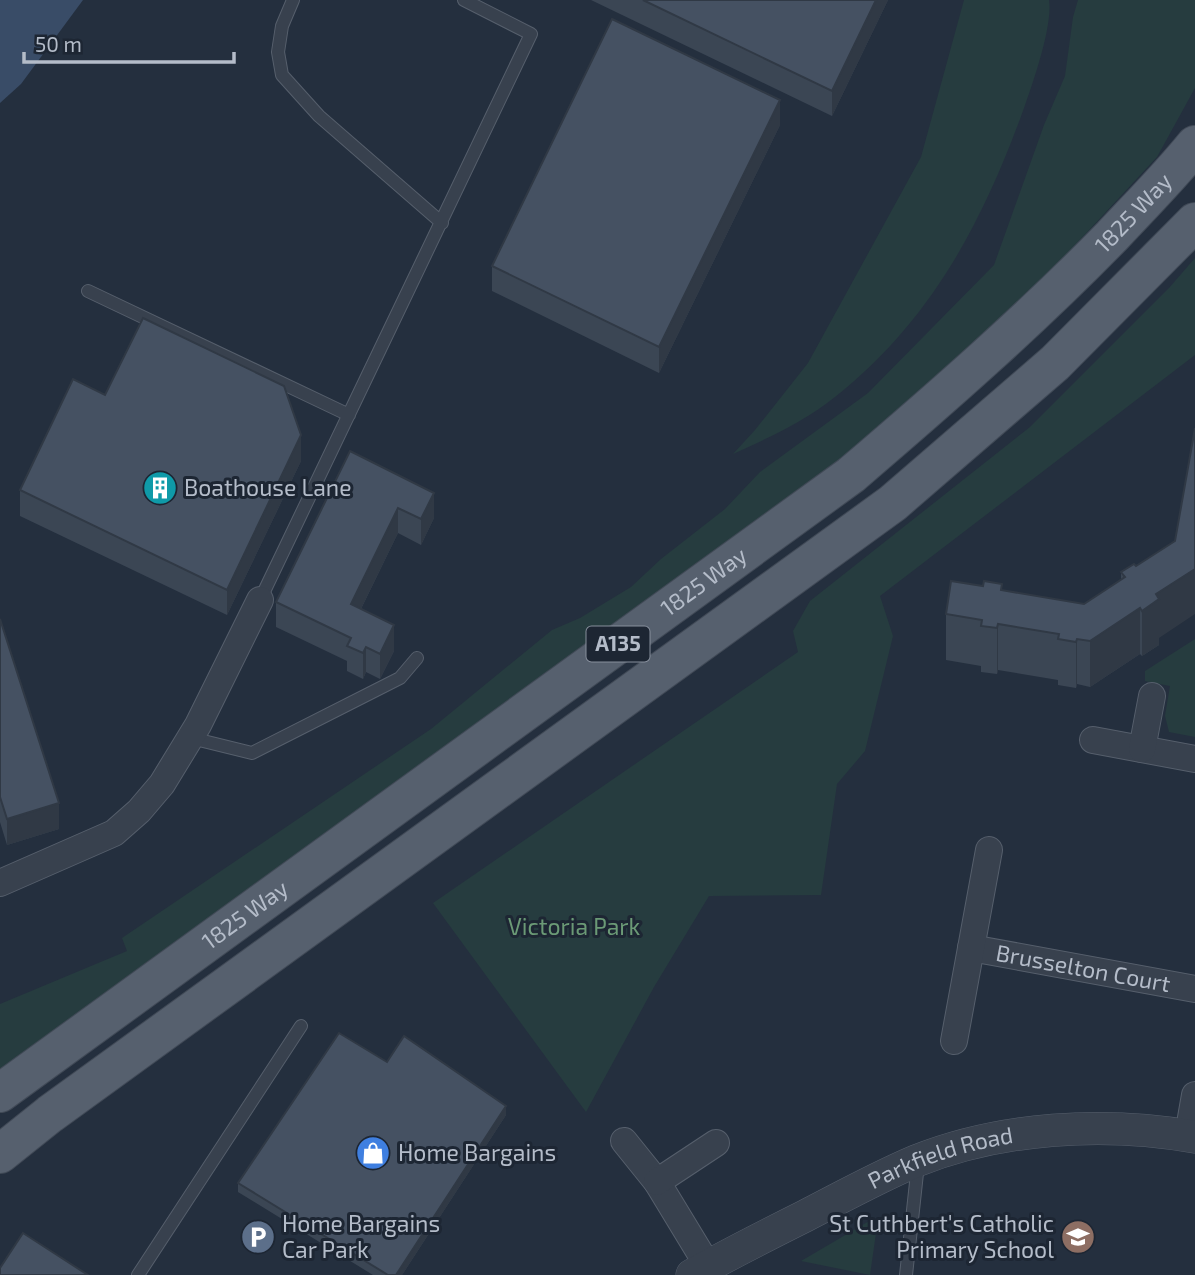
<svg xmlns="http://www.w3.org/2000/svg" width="1195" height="1275" font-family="'Exo 2',sans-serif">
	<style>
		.green { fill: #263c3f }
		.water { fill: #394c67 }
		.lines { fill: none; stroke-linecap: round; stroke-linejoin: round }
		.service-casing { stroke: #565f6c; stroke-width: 14 }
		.minor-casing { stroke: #565f6c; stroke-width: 28 }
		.tertiary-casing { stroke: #565f6c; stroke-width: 33 }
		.primary-casing { stroke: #414a57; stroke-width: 40 }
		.service { stroke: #38414e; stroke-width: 12 }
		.minor { stroke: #38414e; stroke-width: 26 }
		.tertiary { stroke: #38414e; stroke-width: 32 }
		.primary { stroke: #56606e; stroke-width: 38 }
		.wall { fill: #3b4654 }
		.shaded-wall { fill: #303945 }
		.building { fill: #455162; stroke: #303945; stroke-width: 2 }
		.labels { text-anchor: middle; stroke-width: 6; stroke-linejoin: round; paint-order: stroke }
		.shield { fill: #1d2633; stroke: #878f9c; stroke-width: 2 }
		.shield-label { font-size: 21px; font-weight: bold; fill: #b4bcc9 }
		.street-label { font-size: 23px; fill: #b4bcc9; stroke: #1d2633 }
		.poi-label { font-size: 23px; fill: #b4bcc9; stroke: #1d2633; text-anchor: start }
		.park-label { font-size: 23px; fill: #6b9a76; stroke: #1d2633 }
	</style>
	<rect width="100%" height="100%" fill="#242f3e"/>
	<path class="green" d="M964 0H1049C1053 25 1033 83 1024 108 983 222 931 321 835 397 804 422 768 438 733 454L755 430 808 363 921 157Z
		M1078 0H1195V88L1157 157 1027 297 871 436 751 528 0 1072V1004L127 951 122 938 431 729 552 630 580 618 631 587 661 559 725 509 760 472 868 393 994 265 1044 125 1065 76 1073 17Z
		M1195 258V355L880 596 893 636 865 751 837 784 821 895 709 896 654 987 586 1112 433 903 798 652 793 631 810 601 1030 427 1169 288Z
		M1195 639V737L1169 732 1165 716 1170 686 1145 681V671Z
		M871 1220 876 1233 870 1275 801 1261Z"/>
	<path class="water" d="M0 0H83L21 84 0 103Z"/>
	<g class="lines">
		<g class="service-casing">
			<path id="service" d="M293 0 282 26 278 52 282 75 319 116 442 223
				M88 291 349 415
				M260 600 531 34 464 0
				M191 738 252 753 400 678 417 658
				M138 1275 301 1026
				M906 1275 918 1164"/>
		</g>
		<g class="minor-casing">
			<g id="minor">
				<path d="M1093 740 1195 759"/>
				<path d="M1142 749 1152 696"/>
				<path d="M0 883 114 833 139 811 162 784 198 725 260 600"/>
				<path id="s1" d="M971 948 1195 989"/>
				<path d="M954 1041 989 850"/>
				<path d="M1188 1135 1195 1095"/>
				<path d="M624 1141 657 1182 708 1266"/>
				<path d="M657 1182 716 1143"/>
			</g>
		</g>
		<g class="tertiary-casing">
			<g id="tertiary">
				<path id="s2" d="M692 1275C729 1254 767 1235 805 1216 842 1197 878 1177 916 1161 1001 1127 1104 1121 1195 1137"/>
			</g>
		</g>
		<g class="primary-casing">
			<g id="primary">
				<path id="s3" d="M0 1093 851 475C941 398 1029 321 1112 236 1140 206 1169 177 1195 145"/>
				<path d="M0 1154 50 1114 893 503 1055 363 1195 222"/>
			</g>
		</g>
		<use href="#service" class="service"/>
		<use href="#minor" class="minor"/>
		<use href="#tertiary" class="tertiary"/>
		<use href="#primary" class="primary"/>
	</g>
	<path class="wall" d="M591 0H888L832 116Z
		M780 125 659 373 492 291V266Z
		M105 395 301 461 227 615 20 516V490Z
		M350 451 434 518 421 545 398 533 361 609 394 651 380 679 366 672 363 679 347 671V661L276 627V602Z
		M1121 572 1159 638V645L1142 656 1140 654 1090 687 1077 684 1076 688 1058 685V680L998 670 997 674 981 672V666L946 660V614L1002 590 1084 604 1121 580Z
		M0 619 59 829 7 845 0 822Z
		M387 1062 506 1115 402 1275H373L238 1192V1183Z"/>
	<path class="shaded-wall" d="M876 0H888L832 116V91Z
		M780 100V125L659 373V347Z
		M301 435V461L227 615V590Z
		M434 493V518L421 545V519Z
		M398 508V533L351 629V604Z
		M1195 569V614L1159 638V645L1142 656V611L1156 594Z
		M1140 608V654L1090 687V641Z
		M998 624V670L997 674V628Z
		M394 625V651L380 679V654Z
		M1077 639V684L1076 688V642Z
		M366 647V672L363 679V653Z
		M59 803V829L7 845V819Z
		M506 1106V1115L402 1275H396Z"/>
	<path class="building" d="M643 0H876L832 91Z
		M612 19 780 100 659 347 492 266Z
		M143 318 284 386 301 435 227 590 20 490 73 379 105 395Z
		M1195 428V569L1156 594 1159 599 1142 611 1140 608 1090 641 1077 639 1076 642 1058 639 1059 634 998 624 997 628 981 626 982 620 946 614 951 581 983 586 984 581 1002 584 1001 590 1084 604 1125 577 1121 572 1134 564 1136 566 1175 541Z
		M350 451 434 493 421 519 398 508 351 604 394 625 380 654 366 647 363 653 347 646 351 638 276 602Z
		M0 619 59 803 7 819 0 797Z
		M339 1033 387 1062 404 1036 506 1106 396 1275H388L238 1183Z
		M23 1233 88 1275H0V1268Z"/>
	<defs>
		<g id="building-disc" transform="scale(1.75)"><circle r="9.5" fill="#0f9aa8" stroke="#1d2633"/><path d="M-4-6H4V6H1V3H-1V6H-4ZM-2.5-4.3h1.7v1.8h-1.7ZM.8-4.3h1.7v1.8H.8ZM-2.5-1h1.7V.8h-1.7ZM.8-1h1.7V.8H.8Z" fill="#fff"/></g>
		<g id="shop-disc" transform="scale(1.75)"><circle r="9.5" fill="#3f7fe0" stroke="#1d2633"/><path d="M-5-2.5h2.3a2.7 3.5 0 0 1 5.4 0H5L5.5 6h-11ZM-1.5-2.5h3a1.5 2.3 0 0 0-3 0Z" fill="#fff"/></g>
		<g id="parking-disc" transform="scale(1.75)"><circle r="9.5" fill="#5c6f8a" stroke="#1d2633"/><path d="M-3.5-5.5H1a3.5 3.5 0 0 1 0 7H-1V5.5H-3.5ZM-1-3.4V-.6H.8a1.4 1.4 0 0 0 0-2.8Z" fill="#fff"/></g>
		<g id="school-disc" transform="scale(1.75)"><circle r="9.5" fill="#8d6e63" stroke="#1d2633"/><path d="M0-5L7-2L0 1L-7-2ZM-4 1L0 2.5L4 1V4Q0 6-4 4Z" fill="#fff"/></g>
	</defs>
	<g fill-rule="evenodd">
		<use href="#building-disc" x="160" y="488"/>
		<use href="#shop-disc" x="373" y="1153"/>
		<use href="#parking-disc" x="258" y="1237"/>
		<use href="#school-disc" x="1078" y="1237"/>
	</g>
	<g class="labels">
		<rect class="shield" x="586.5" y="626.5" width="63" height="35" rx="5"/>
		<g class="shield-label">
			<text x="618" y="651">A135</text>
		</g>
		<g class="street-label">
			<text dy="8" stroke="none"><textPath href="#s3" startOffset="1437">1825 Way</textPath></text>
			<text dy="8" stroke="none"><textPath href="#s3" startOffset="870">1825 Way</textPath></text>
			<text dy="8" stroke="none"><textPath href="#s3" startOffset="303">1825 Way</textPath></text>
			<text dy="8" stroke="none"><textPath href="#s1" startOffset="114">Brusselton Court</textPath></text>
			<text dy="8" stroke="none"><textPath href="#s2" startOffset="276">Parkfield Road</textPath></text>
		</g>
		<g class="poi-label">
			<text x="184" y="496">Boathouse Lane</text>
			<text x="398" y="1161">Home Bargains</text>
			<text x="282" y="1232">Home Bargains<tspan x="282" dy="26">Car Park</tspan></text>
			<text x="1054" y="1232" text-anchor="end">St Cuthbert's Catholic<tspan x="1054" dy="26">Primary School</tspan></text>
		</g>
		<g class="park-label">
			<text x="574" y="935">Victoria Park</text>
		</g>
	</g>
	<path d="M24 52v10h210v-10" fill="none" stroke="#b4bcc9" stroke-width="3.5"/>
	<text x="35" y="52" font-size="21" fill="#b4bcc9" stroke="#1d2633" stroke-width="5" paint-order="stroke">50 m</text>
</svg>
